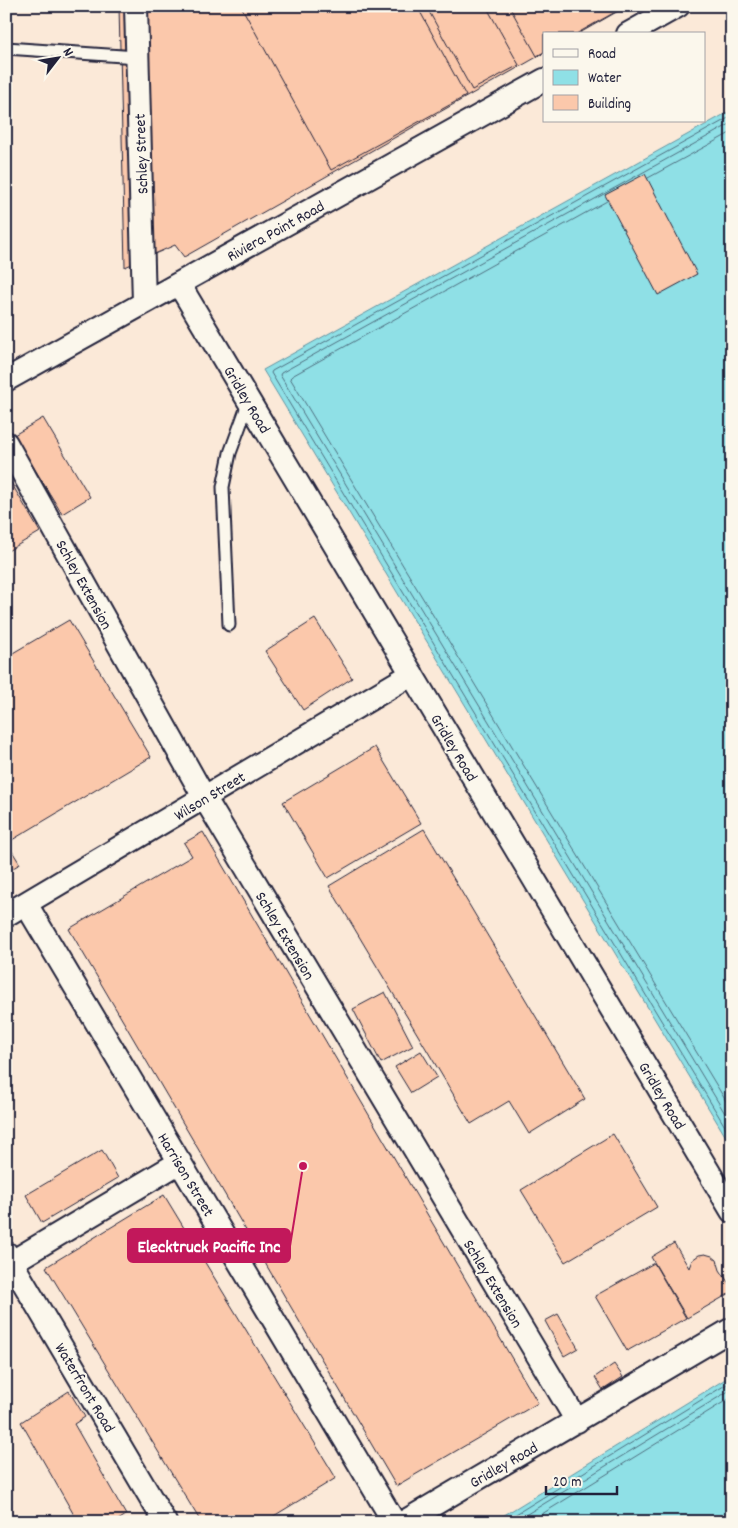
<svg xmlns="http://www.w3.org/2000/svg" width="738" height="1528" font-family="Dekko,sans-serif">
	<style>
		.water { fill: #8fe0e6; stroke: #6394a2 }
		.lines { fill: none; stroke-linecap: round; stroke-linejoin: round }
		.shore { stroke: #4e6e7f; stroke-width: 1 }
		.building { fill: #fbc8ab; stroke: #22223b }
		.service-casing { stroke: #22223b; stroke-width: 15 }
		.minor-casing { stroke: #22223b; stroke-width: 26 }
		.service { stroke: #fbf7ec; stroke-width: 11 }
		.minor { stroke: #fbf7ec; stroke-width: 22 }
		.labels { text-anchor: middle; stroke-width: 4; stroke-linejoin: round; paint-order: stroke }
		.street-label { font-size: 16px; fill: #22223b; stroke: #fbf7ec }
		.leader { fill: none; stroke: #c2185b; stroke-width: 2 }
		.callout-dot { fill: #c2185b; stroke: #fbf7ec; stroke-width: 2 }
		.callout { fill: #c2185b; stroke: #c2185b; stroke-width: 2 }
		.callout-label { font-size: 18px; text-anchor: middle; font-weight: bold; fill: #fff }
	</style>
	<rect width="100%" height="100%" fill="#fbe9d8"/>
	<filter id="ink" filterUnits="userSpaceOnUse"><feTurbulence type="fractalNoise" baseFrequency=".02" numOctaves="2"/><feDisplacementMap in="SourceGraphic" scale="10" xChannelSelector="R" yChannelSelector="G"/><feConvolveMatrix kernelMatrix="1 2 1 2 8 2 1 2 1" color-interpolation-filters="sRGB"/></filter>
	<g filter="url(#ink)">
		<path class="water" d="M732 110V1147L263 370Z
			M732 1375V1522H493Z"/>
		<g class="lines">
			<path class="shore" d="M732 116 272 371 271 373 732 1138
				M732 123 281 373 280 375 732 1125
				M648 178 732 132
				M607 201 292 376 290 378 732 1111
				M503 1522 732 1381
				M514 1522 732 1389
				M529 1522 732 1397"/>
		</g>
		<path class="building" d="M119 6H627L578 34H544V53L184 257 175 245 125 267Z
			M241 6H417L466 96 331 170Z
			M426 6H486L519 65 472 90Z
			M509 6H626L576 34H544V52L537 56Z
			M645 174 697 274 658 295 605 195Z
			M43 418 90 497 62 514 14 435Z
			M6 474 40 532 6 552Z
			M315 619 352 678 303 710 265 651Z
			M69 620 151 757 7 843 20 864 6 872V657Z
			M375 747 421 823 328 878 283 802Z
			M424 829 585 1099 529 1134 509 1101 471 1124 329 886Z
			M203 832 538 1403 396 1486 69 929 192 856 184 843Z
			M385 992 413 1046 381 1063 353 1009Z
			M421 1051 437 1077 411 1093 395 1067Z
			M613 1134 657 1207 565 1262 521 1190Z
			M102 1150 118 1178 42 1223 26 1195Z
			M164 1195 336 1478 264 1522H201L46 1267Z
			M674 1243 689 1268 692 1260 699 1255 705 1254 712 1256 717 1260 720 1270 732 1288V1292L687 1318 651 1257Z
			M654 1263 686 1318 627 1351 595 1296Z
			M558 1314 578 1348 564 1356 545 1321Z
			M614 1364 623 1377 603 1390 595 1377Z
			M69 1391 85 1417 74 1424 126 1515 115 1522H78L21 1422Z"/>
		<g class="lines">
			<g class="service-casing">
				<path id="service" d="M6 48 137 57
					M229 625 223 487 230 453 249 401"/>
			</g>
			<g class="minor-casing">
				<path id="minor" d="M136 6 144 303
					M628 34 678 6
					M179 284 732 1211
					M6 380 544 80
					M6 443 204 797 577 1421
					M26 904 394 1522
					M6 915 412 674
					M6 1253 165 1522
					M12 1262 180 1162
					M404 1522 732 1329"/>
			</g>
			<use href="#service" class="service"/>
			<use href="#minor" class="minor"/>
		</g>
	</g>
	<g class="labels">
		<g class="street-label">
			<text transform="translate(140 154) rotate(-92)" y="6">Schley Street</text>
			<text transform="translate(275 230) rotate(-29)" y="6">Riviera Point Road</text>
			<text transform="translate(248 399) rotate(59)" y="6">Gridley Road</text>
			<text transform="translate(85 584) rotate(61)" y="6">Schley Extension</text>
			<text transform="translate(455 747) rotate(59)" y="6">Gridley Road</text>
			<text transform="translate(209 795) rotate(-31)" y="6">Wilson Street</text>
			<text transform="translate(286 935) rotate(59)" y="6">Schley Extension</text>
			<text transform="translate(663 1095) rotate(59)" y="6">Gridley Road</text>
			<text transform="translate(187 1174) rotate(59)" y="6">Harrison Street</text>
			<text transform="translate(494 1283) rotate(59)" y="6">Schley Extension</text>
			<text transform="translate(86 1387) rotate(59)" y="6">Waterfront Road</text>
			<text transform="translate(503 1464) rotate(-30)" y="6">Gridley Road</text>
		</g>
	</g>
	<path class="leader" d="M303 1166L290 1246"/>
	<circle class="callout-dot" cx="303" cy="1166" r="5"/>
	<rect class="callout" x="128" y="1229" width="162" height="33" rx="5"/>
	<g class="callout-label">
		<text x="209" y="1252">Elecktruck Pacific Inc</text>
	</g>
	<rect width="738" height="1528" fill="none" stroke="#fbf7ec" stroke-width="25"/>
	<rect x="12" y="12" width="713" height="1503" fill="none" stroke="#22223b" stroke-width="2" filter="url(#ink)"/>
	<rect x="543" y="32" width="162" height="90" fill="#fbf7ec" stroke="#a4a2a5"/>
	<rect x="553" y="49" width="25" height="8" fill="#fbf7ec" stroke="#a4a2a5"/>
	<text x="588" y="58" font-size="15" fill="#22223b">Road</text>
	<rect x="553" y="70" width="25" height="15" fill="#8fe0e6" stroke="#a4a2a5"/>
	<text x="588" y="82" font-size="15" fill="#22223b">Water</text>
	<rect x="553" y="95" width="25" height="15" fill="#fbc8ab" stroke="#a4a2a5"/>
	<text x="588" y="108" font-size="15" fill="#22223b">Building</text>
	<g transform="translate(58 58) rotate(59)" stroke="#fbf7ec" stroke-width="4" paint-order="stroke">
	<path d="M0-4L9 19L0 12L-9 19Z" fill="#22223b"/>
	<text y="-8" font-size="14" font-weight="bold" text-anchor="middle" fill="#22223b">N</text>
	</g>
	<path d="M546 1486v8h71v-8" fill="none" stroke="#22223b" stroke-width="2.5"/>
	<text x="553" y="1486" font-size="15" fill="#22223b" stroke="#fbf7ec" stroke-width="4" paint-order="stroke">20 m</text>
</svg>
